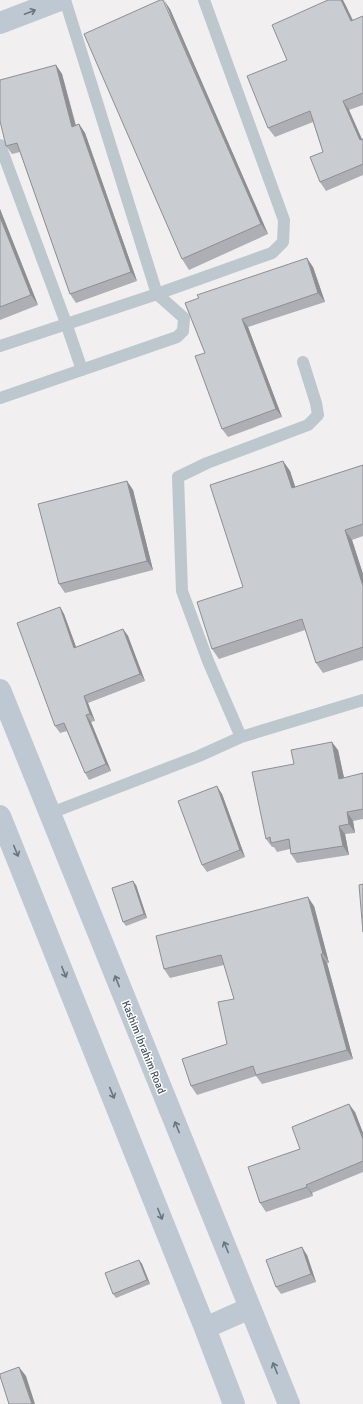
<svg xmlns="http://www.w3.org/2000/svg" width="363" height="1404" font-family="Signika,sans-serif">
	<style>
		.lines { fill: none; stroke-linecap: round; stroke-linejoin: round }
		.lane { stroke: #bdc7ce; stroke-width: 12 }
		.secondary { stroke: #bdc8d2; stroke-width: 22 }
		.wall { fill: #adafb4 }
		.shaded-wall { fill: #8d8f92 }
		.building { fill: #c9ccd1; stroke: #8d8f92 }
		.oneway { stroke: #6a767f }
		.labels { text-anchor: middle; stroke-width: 3; stroke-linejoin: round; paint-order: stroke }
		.street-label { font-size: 11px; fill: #47535c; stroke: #fff }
	</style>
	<rect width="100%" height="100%" fill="#f1efef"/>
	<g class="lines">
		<path class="lane" d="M0 145 66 323 82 370
			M0 346 157 294 272 253 283 242 284 220 204 0
			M0 398 177 337 183 331 184 318 157 294 65 0
			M241 737 208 661 182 591 178 477 207 463 308 425 318 415 316 403 303 362
			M51 813 199 756 241 737 363 700"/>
		<path class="secondary" d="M0 23 60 0
			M0 690 289 1404
			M0 816 205 1328 234 1404
			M205 1328 250 1308"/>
	</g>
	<path class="wall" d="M345 4 353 20 363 16V105L349 110 362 139H363V175L326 191 320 182 323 152 313 122 275 137 268 128 287 60Z
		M170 9 268 234 189 270 182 259Z
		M56 65 62 74 76 125 79 124 85 133 137 281 76 303 70 294 20 152 12 154 6 146Z
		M0 209 38 305 0 320Z
		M313 267 325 302 248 327 282 417 228 437 222 429 205 353 185 303Z
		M283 461 290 471 295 487 363 465V536L352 540 363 574V660L323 673 316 663 305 630 219 659 212 649 243 587Z
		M127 481 133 490 153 570 65 593 59 584Z
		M60 607 64 614 76 647 123 629 128 636 145 681 88 703 95 721 91 722 111 771 89 780 85 773 67 731 60 733 55 726Z
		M338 750 344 778 363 773V819L353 821 355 833 345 834 349 855 297 863 291 854 290 849 277 852 274 847H272L266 839 294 764Z
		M222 794 245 857 207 872 202 865Z
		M136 885 147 918 126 926 123 922Z
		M314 906 329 963H327L353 1059 262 1084 256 1076 197 1095 191 1086 227 1044 234 999 224 965 170 978 164 969Z
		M355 1112 363 1133V1172L312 1193 313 1196 266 1212 260 1203 300 1149Z
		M307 1255 316 1282 281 1294 276 1287Z
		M139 1260 142 1264 150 1284 116 1298 113 1294Z"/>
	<path class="shaded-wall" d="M164 0 170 9 268 234 261 224Z
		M341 0H343L345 4 357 30 351 21Z
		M56 65 62 74 78 135 72 127Z
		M343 101 349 110 363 142 360 140Z
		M79 124 85 133 137 281 131 272Z
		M0 209 38 305 31 295 0 217Z
		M307 258 313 267 325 302 318 293Z
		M242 319 248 327 282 417 276 409Z
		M283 461 290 471 299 498 292 488Z
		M127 481 133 490 153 570 147 561Z
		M345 530 352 540 363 574V586Z
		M60 607 64 614 79 655 74 648Z
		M123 629 128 636 145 681 140 674Z
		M84 696 88 703 95 721 90 714Z
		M86 715 91 722 111 771 106 764Z
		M332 742 338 750 346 787 339 779Z
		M217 786 222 794 245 857 240 850Z
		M347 812 353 821 355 833 349 824Z
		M339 826 345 834 349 855 343 846Z
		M133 881 136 885 147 918 144 914Z
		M308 897 314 906 329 963 323 954Z
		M321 954 327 963 353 1059 347 1050Z
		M349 1104 355 1112 363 1133V1139Z
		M306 1185 312 1193 313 1196 307 1187Z
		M302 1247 307 1255 316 1282 311 1274Z
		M139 1260 142 1264 150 1284 147 1280Z
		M19 1367 26 1376 35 1404H32Z"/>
	<path class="building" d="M160 0H163L261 224 182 259 84 34Z
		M328 0H341L351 21 363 16V93L343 101 360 140 363 139V164L320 182 310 157 323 152 310 111 268 128 247 76 287 60 272 25Z
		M56 65 72 127 79 124 131 272 70 294 17 143 6 146 0 121V80Z
		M0 217 31 295 0 307Z
		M307 258 318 293 242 319 276 409 222 429 195 356 205 353 185 303 199 298 197 295Z
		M283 461 292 488 363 465V524L345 530 363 586V647L316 663 302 619 212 649 197 602 243 587 210 485Z
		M127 481 147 561 59 584 38 504Z
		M60 607 74 648 123 629 140 674 84 696 90 714 86 715 106 764 85 773 64 723 55 726 17 623Z
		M332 742 339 779 363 773V809L347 812 349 824 339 826 343 846 291 854 289 839 271 843 270 837 266 839 252 772 294 764 291 750Z
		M217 786 240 850 202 865 178 801Z
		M133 881 144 914 123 922 112 888Z
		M363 884V932L359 885Z
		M308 897 323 954H321L347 1050 256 1075 253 1066 191 1086 182 1059 227 1044 218 1002 234 999 221 955 164 969 156 936Z
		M349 1104 363 1139V1161L306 1185 307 1187 260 1203 248 1167 300 1149 292 1127Z
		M302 1247 311 1274 276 1287 266 1260Z
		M139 1260 147 1280 113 1294 105 1273Z
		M19 1367 32 1404H9L0 1376V1374Z"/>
	<defs><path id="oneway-shaft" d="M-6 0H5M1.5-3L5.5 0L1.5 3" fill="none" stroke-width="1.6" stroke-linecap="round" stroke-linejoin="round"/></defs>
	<g class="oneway">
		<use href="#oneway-shaft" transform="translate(30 12) rotate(-21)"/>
		<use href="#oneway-shaft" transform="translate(16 851) rotate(68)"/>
		<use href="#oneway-shaft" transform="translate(64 972) rotate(68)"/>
		<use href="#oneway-shaft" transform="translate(117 981) rotate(-112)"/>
		<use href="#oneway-shaft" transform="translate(112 1093) rotate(68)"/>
		<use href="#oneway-shaft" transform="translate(177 1127) rotate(-112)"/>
		<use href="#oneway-shaft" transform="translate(160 1214) rotate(68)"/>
		<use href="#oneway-shaft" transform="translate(226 1247) rotate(-112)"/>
		<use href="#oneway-shaft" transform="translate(275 1368) rotate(-112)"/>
	</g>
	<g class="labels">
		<g class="street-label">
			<text transform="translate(144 1047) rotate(68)" y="4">Kashim Ibrahim Road</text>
		</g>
	</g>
</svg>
